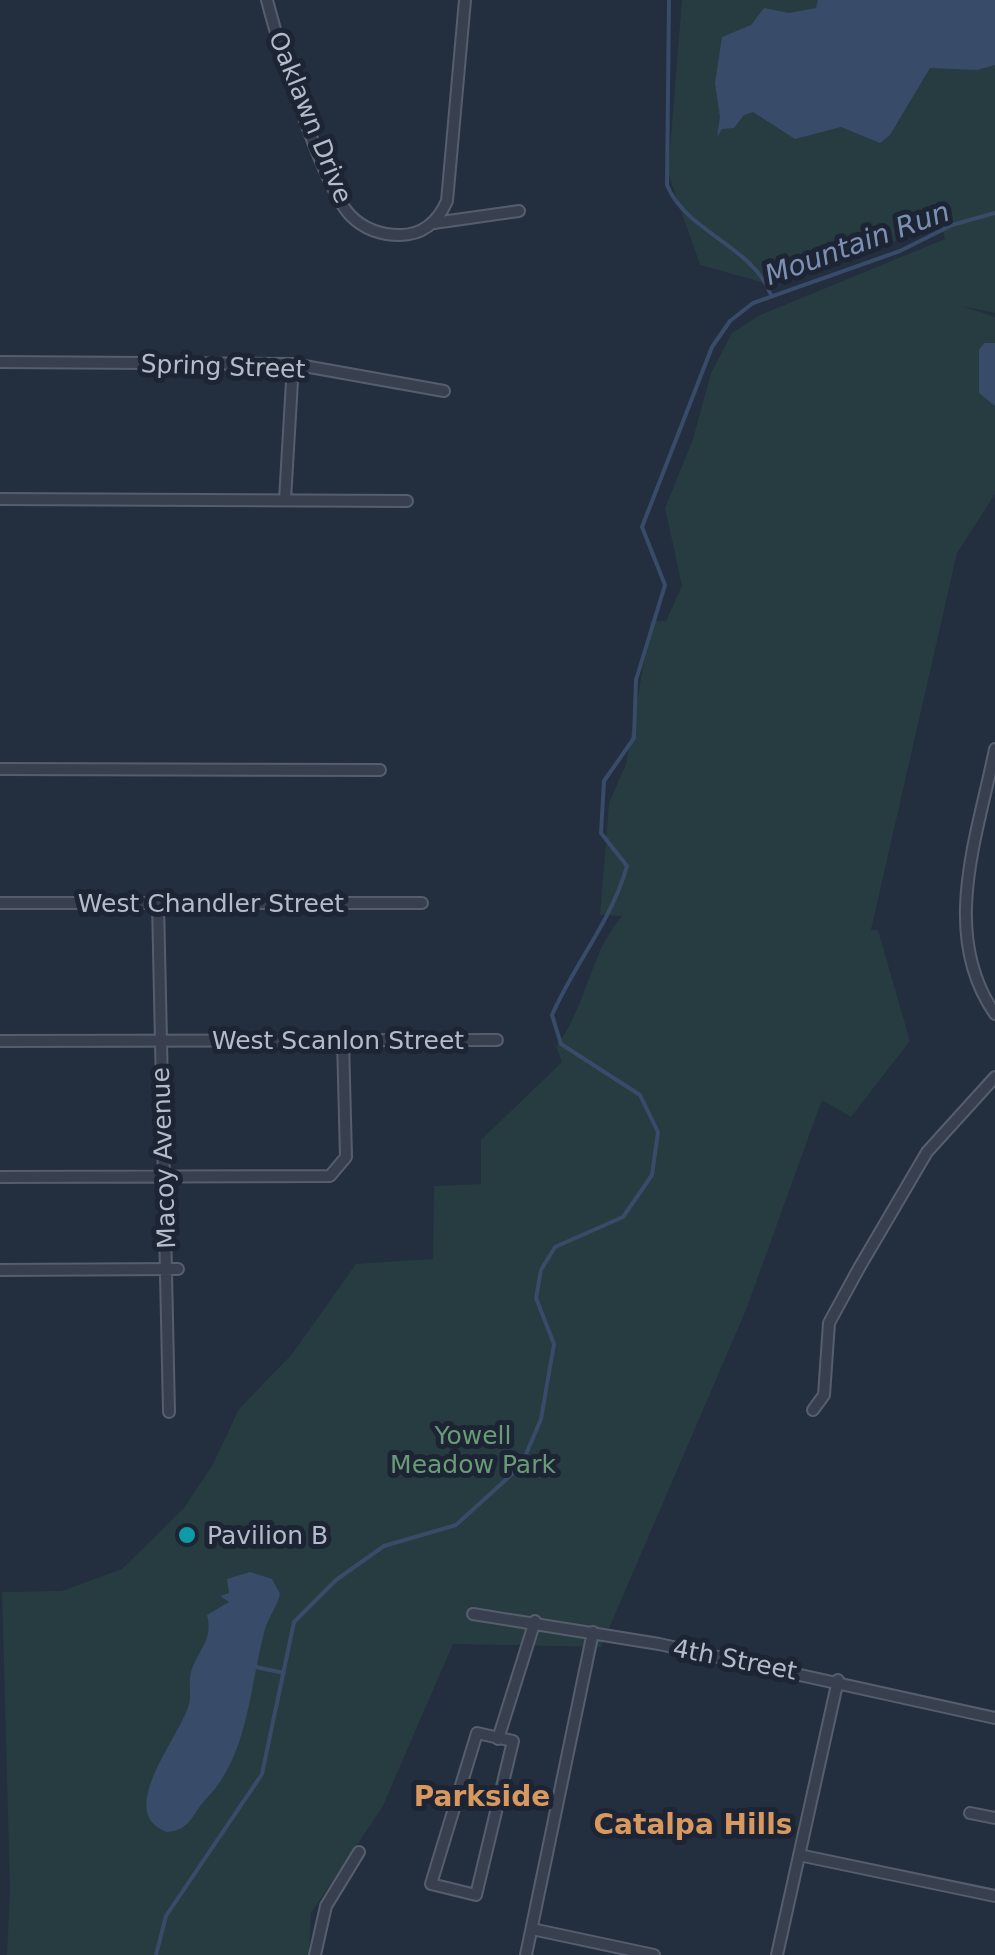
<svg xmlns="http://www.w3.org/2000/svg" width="995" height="1955" font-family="'DejaVu Sans',sans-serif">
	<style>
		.green { fill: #263c40 }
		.water { fill: #384b69 }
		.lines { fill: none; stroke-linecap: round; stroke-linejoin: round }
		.stream { stroke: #384b69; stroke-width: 4 }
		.minor-casing { stroke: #565e6d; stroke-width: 14 }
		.minor { stroke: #38404f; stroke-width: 10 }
		.culture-dot { fill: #0f9aa8; stroke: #1d2534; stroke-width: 4 }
		.labels { text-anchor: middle; stroke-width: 10; stroke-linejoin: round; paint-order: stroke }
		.street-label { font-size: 25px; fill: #b4bbca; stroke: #1d2534 }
		.park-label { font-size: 25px; fill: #6a9b77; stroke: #1d2534 }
		.poi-label { font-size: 25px; fill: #b4bbca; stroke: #1d2534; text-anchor: start }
		.water-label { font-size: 28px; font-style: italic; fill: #7b90b2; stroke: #1d2534 }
		.neighbourhood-label { font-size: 28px; font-weight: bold; fill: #d89960; stroke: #1d2534 }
	</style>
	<rect width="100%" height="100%" fill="#232e3f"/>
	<path class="green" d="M682 0H995V313L962 306 995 317V494L957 553 871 930H878L910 1041 851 1117 822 1100 746 1310 601 1647 453 1644 382 1808 311 1913 309 1955H7L10 1890 2 1592 62 1591 122 1569 183 1509 212 1466 239 1409 292 1354 356 1264 433 1259 434 1186 481 1184V1140L562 1062 556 1046C587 1007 589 954 622 916L600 915 609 803 626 764 651 621H666L682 586 665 508 693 439 711 373 732 333 760 315 945 239 941 221C887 250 827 259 772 285L700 265 668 173Z"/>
	<path class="water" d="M818 0H995V65L977 70 930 68 890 135 880 143 841 127 795 139 753 112 744 115 734 128 722 129 717 137 720 117 715 83 722 37 751 25 764 8 789 13 816 8Z
		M984 343H995V406L979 393V350Z
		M250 1572 272 1579 280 1594C277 1607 269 1616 265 1629 249 1688 249 1756 205 1800 192 1814 191 1830 167 1832 113 1813 181 1736 189 1704 192 1692 187 1679 193 1666 201 1647 213 1638 207 1615L229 1602 220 1596 229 1593 227 1579Z"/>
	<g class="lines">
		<path class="stream" d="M669 0 667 185C686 232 753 246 771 295
			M256 1667 284 1673
			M156 1955 166 1916 262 1774 294 1622 336 1580 384 1546 456 1525 521 1466 541 1419 554 1344 536 1298 541 1270 555 1247 623 1217 652 1175 658 1132 640 1095 561 1044 552 1015C575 963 612 920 627 866L601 833 604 781 634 738 636 680 665 585 642 527 712 347 730 321 753 303 900 251 952 225 995 213"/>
		<g class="minor-casing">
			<path id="minor" d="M267 0C278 43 323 188 351 216 364 229 382 235 400 235 423 235 438 221 447 201L465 0
				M434 223 519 211
				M0 362 293 364 444 391
				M0 499 407 501
				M285 500 293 364
				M995 749C978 835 939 934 995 1014
				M0 769 380 770
				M0 903H422
				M158 903 169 1412
				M0 1041 497 1040
				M0 1177 330 1176 346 1157 343 1040
				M0 1270 178 1269
				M813 1410 824 1395 829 1323 859 1268 927 1152 995 1077
				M473 1614 659 1644 995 1718
				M477 1733 513 1741 476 1895 431 1884Z
				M498 1739 535 1621
				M970 1813 995 1818
				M799 1855 995 1896
				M532 1929 654 1955
				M315 1955 326 1906 359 1852
				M526 1955 593 1632
				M777 1955 838 1680"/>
		</g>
		<use href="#minor" class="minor"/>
	</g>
	<circle class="culture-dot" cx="187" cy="1535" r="10"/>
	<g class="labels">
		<g class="street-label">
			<text transform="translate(311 117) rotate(68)" y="9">Oaklawn Drive</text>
			<text transform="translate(223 366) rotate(2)" y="9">Spring Street</text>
			<text x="211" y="912">West Chandler Street</text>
			<text x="338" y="1049">West Scanlon Street</text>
			<text transform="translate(163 1158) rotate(-92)" y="9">Macoy Avenue</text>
			<text transform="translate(735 1659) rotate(11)" y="9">4th Street</text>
		</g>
		<g class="park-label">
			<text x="473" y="1444">Yowell<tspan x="473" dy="29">Meadow Park</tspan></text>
		</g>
		<g class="poi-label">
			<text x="207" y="1544">Pavilion B</text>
		</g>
		<g class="water-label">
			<text transform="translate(857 243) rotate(-20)" y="10">Mountain Run</text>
		</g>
		<g class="neighbourhood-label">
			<text x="482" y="1806">Parkside</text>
			<text x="693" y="1834">Catalpa Hills</text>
		</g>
	</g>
</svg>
